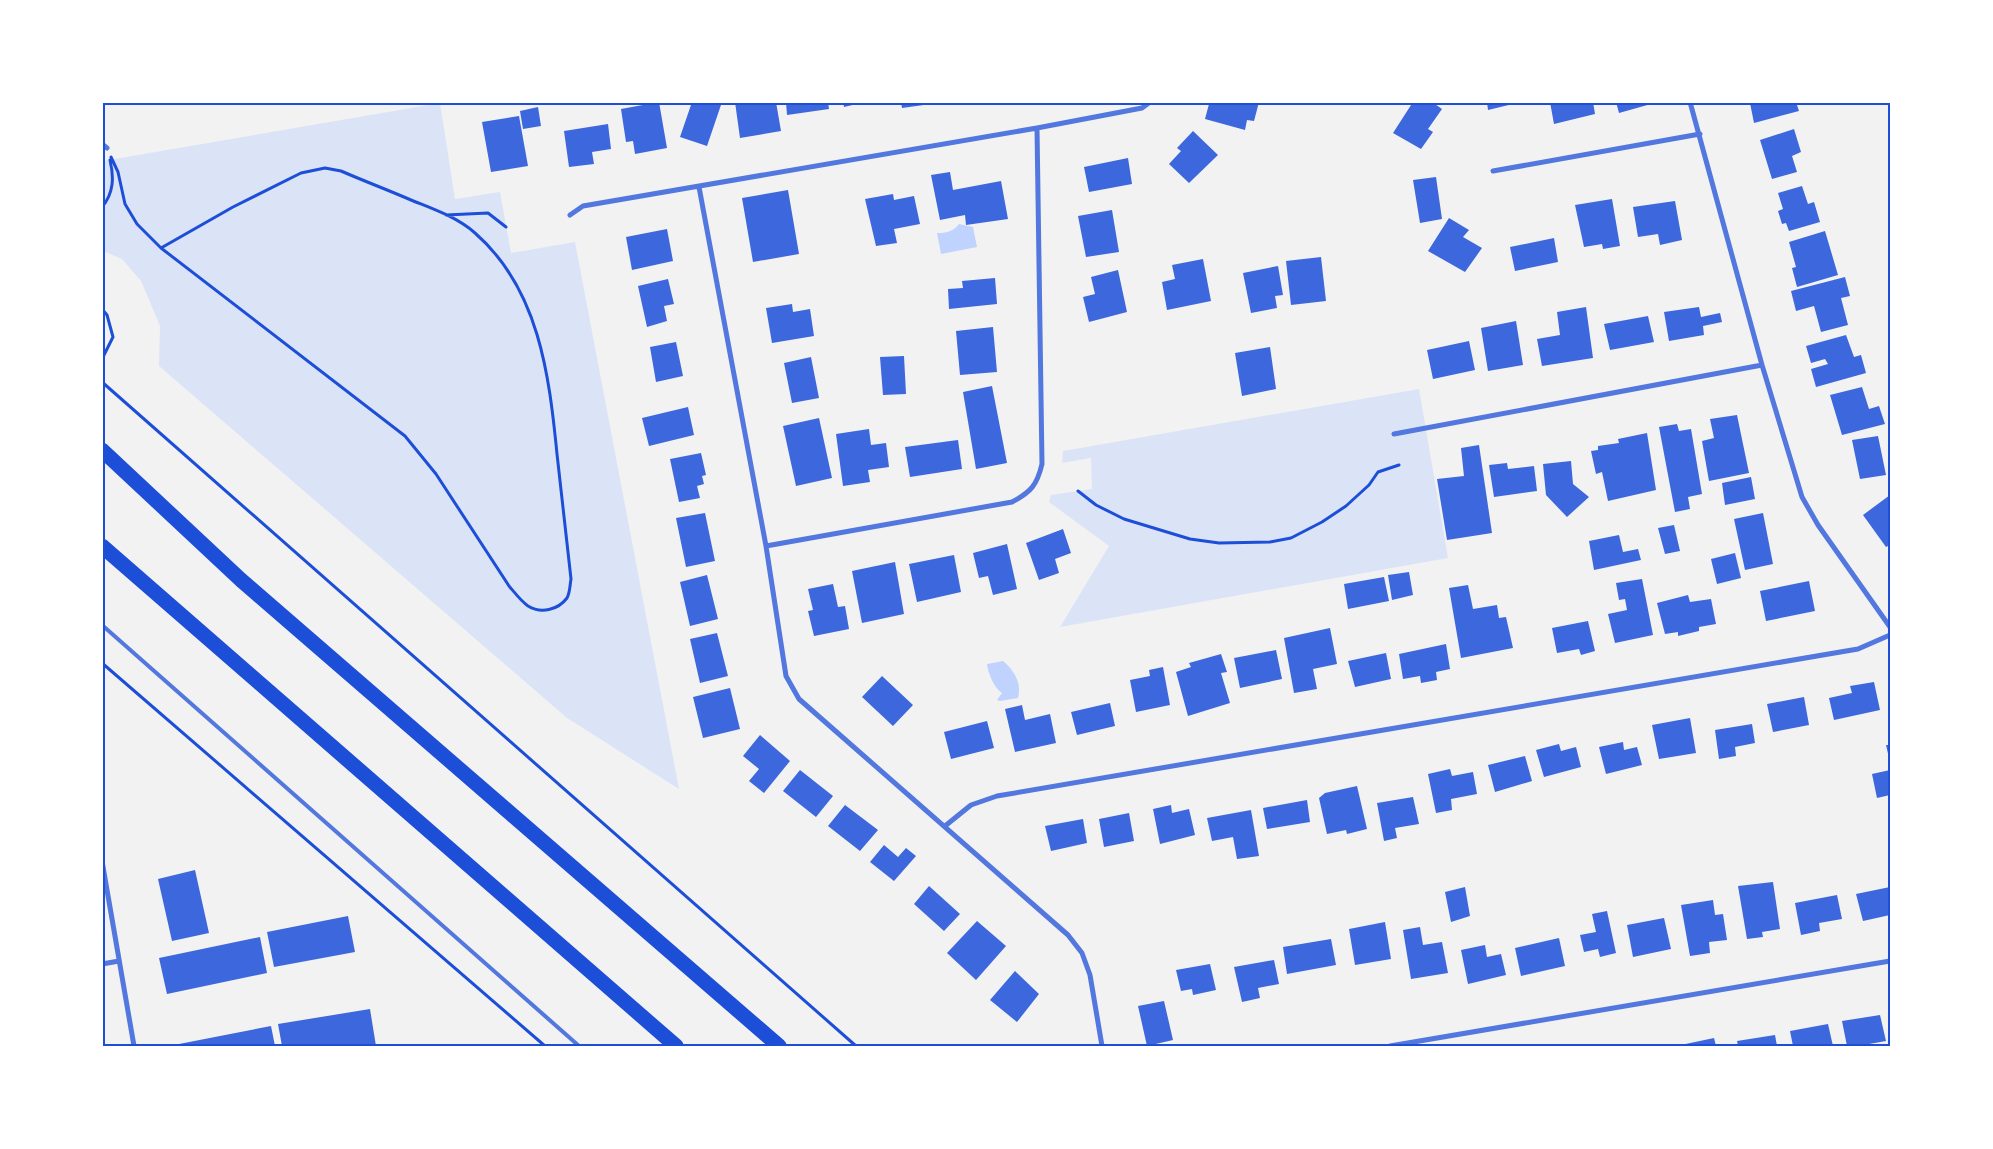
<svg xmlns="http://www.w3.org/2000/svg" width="1993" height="1149" font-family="Quicksand,sans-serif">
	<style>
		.green { fill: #dbe4f7 }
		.water { fill: #bfd3fe }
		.building { fill: #3d67dc }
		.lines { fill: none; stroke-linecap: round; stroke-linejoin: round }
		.path { stroke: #1d4ed8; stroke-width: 3 }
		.service { stroke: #5277de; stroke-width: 4 }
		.minor { stroke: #5277de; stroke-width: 5 }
		.motorway { stroke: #1d4ed8; stroke-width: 15 }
		.neatline { fill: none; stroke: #1d4ed8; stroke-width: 2 }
	</style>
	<rect width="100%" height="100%" fill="#f2f2f2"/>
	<path class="green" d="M440 103 455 199 500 192 511 253 575 242 679 789 567 718 159 366 160 326 141 281 122 259 103 251V161Z
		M1419 389 1448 558 1060 627 1109 546 1049 502 1051 495 1092 489 1091 458 1062 463 1063 451Z"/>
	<path class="water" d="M959 224 973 227 977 247 941 254 937 233C946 233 953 232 959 224Z
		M1003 661C1014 670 1022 683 1018 698L1000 701 997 700 1002 693C994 688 988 673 987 664Z"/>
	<path class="building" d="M659 102 667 148 635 154 633 141 626 142 621 109Z
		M692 102H722L707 146 680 137Z
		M735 102H776L781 131 740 138Z
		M786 102H828L829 109 787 115Z
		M843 102H861V103L844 107Z
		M901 102H931V104L902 108Z
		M1214 102H1259L1254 121 1247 120 1245 130 1205 119 1209 104 1213 105Z
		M1413 102H1432L1442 109 1428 129 1433 132 1421 149 1393 133Z
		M1487 102H1517V103L1488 110Z
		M1550 102H1593L1595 114 1554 124Z
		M1616 102H1651V104L1619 113Z
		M1796 102 1799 111 1754 123 1750 103Z
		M538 107 541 126 523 129 520 111Z
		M519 116 528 166 491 172 482 122Z
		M608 124 611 149 592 152 594 164 569 167 564 131Z
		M1794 129 1801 152 1792 156 1797 172 1772 179 1760 140Z
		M1193 131 1218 155 1189 183 1169 164 1181 151 1177 148Z
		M1128 158 1132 184 1089 192 1084 167Z
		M950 172 953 190 1001 181 1008 219 966 225 965 215 940 220 931 175Z
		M1436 177 1442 219 1420 223 1413 180Z
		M1802 186 1808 204 1814 202 1820 222 1789 231 1786 223 1782 224 1778 211 1783 209 1778 193Z
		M788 190 799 254 753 262 742 198Z
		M893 194 894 200 914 196 920 224 894 229 897 243 876 246 865 199Z
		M1612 199 1620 246 1603 249 1602 244 1584 247 1575 205Z
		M1675 201 1682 240 1660 245 1658 234 1638 237 1633 207Z
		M1112 210 1119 252 1086 257 1078 216Z
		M1449 218 1469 230 1463 237 1482 248 1465 272 1428 251Z
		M667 229 673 261 632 270 626 237Z
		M1825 231 1838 275 1797 287 1792 268 1796 267 1789 242Z
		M1554 238 1558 262 1515 271 1510 247Z
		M1321 257 1326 301 1291 305 1286 261Z
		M1203 259 1211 301 1167 310 1162 282 1175 279 1172 265Z
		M1278 266 1283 295 1275 296 1277 308 1251 313 1243 273Z
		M1118 270 1127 312 1089 322 1083 297 1095 294 1091 277Z
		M1845 277 1850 296 1841 298 1848 325 1821 332 1814 306 1796 311 1791 291Z
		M995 278 997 304 949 309 948 289 963 288 962 281Z
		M668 279 674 304 664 306 667 321 647 327 638 286Z
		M792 304 793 312 810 309 814 336 772 343 766 308Z
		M1586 307 1593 358 1542 366 1537 339 1560 335 1557 312Z
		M1699 307 1701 317 1720 313 1722 322 1703 326 1704 335 1669 341 1664 312Z
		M1648 316 1654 342 1610 350 1604 324Z
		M1516 321 1523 365 1488 371 1481 328Z
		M993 327 997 372 960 375 956 331Z
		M1846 335 1854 357 1861 355 1866 373 1816 387 1811 369 1828 364 1825 359 1811 363 1806 346Z
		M1469 341 1475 370 1433 379 1427 350Z
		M676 342 683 376 656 382 650 347Z
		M1270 347 1276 389 1242 396 1235 353Z
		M904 356 906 394 883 395 880 357Z
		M811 357 819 398 792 403 784 363Z
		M992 386 1007 463 976 469 963 392Z
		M1862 387 1869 409 1879 406 1885 424 1842 435 1830 395Z
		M688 407 694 435 649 446 642 418Z
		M1737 415 1749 473 1709 481 1702 441 1714 438 1710 419Z
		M819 418 832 478 796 486 783 426Z
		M1677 424 1679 431 1691 429 1702 494 1688 497 1690 509 1675 512 1659 427Z
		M869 429 871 445 886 443 889 467 868 470 870 482 843 486 836 434Z
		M1647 433 1656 490 1608 501 1602 472 1596 474 1591 451 1598 450V446L1619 443 1618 439Z
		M1878 436 1886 475 1860 479 1852 440Z
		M958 440 962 469 910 477 905 447Z
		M1479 445 1492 533 1447 540 1437 479 1464 476 1461 448Z
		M701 453 706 475 702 476 704 484 697 486 700 498 679 502 670 459Z
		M1571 461 1573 484 1589 497 1567 517 1546 495 1543 464Z
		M1507 463 1508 469 1534 466 1537 491 1494 497 1489 465Z
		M1751 477 1755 499 1725 505 1722 483Z
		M1890 495V545L1886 547 1863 515Z
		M705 513 715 561 686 567 676 518Z
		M1763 513 1773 564 1745 570 1734 519Z
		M1674 525 1680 551 1665 554 1658 528Z
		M1063 529 1071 553 1055 559 1059 573 1039 580 1026 543Z
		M1619 535 1623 552 1638 549 1641 560 1594 570 1589 541Z
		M1007 544 1017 589 993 595 988 576 979 578 973 553Z
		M1735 553 1741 578 1717 584 1711 559Z
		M954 555 961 592 917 602 909 564Z
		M895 562 904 614 862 623 852 571Z
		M1409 572 1413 595 1392 600 1388 575Z
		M707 575 718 619 690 626 680 582Z
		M1384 577 1389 601 1348 609 1344 584Z
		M1642 579 1653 635 1615 643 1608 614 1627 610 1625 599 1619 600 1616 583Z
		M1809 581 1815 611 1766 621 1760 591Z
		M833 584 838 607 845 606 849 629 814 636 808 611 813 610 808 589Z
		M1468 585 1473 609 1497 605 1499 618 1506 617 1513 648 1461 658 1449 588Z
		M1688 595 1690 602 1711 599 1716 624 1699 627V631L1678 636V632L1665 634 1657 603Z
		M1588 621 1595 651 1581 655 1579 649 1557 653 1552 628Z
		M1330 628 1337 664 1313 669 1317 689 1294 693 1284 638Z
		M717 633 728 676 700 683 690 639Z
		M1446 644 1450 669 1436 672 1437 680 1421 683 1420 676 1403 679 1399 654Z
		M1276 650 1282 679 1240 688 1234 658Z
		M1386 653 1391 679 1355 687 1348 661Z
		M1221 654 1227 672 1221 673 1230 703 1188 716 1176 672 1191 667 1189 663Z
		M1163 667 1170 705 1136 712 1130 680 1150 676 1149 670Z
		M882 676 913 705 893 726 862 697Z
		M1874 682 1880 710 1834 720 1829 698 1852 693 1850 686Z
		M730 688 740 729 703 738 693 697Z
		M1804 697 1809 725 1773 732 1767 704Z
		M1110 703 1115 726 1077 735 1071 712Z
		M1022 705 1025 720 1050 714 1056 743 1015 752 1005 709Z
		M1690 718 1696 753 1659 759 1652 725Z
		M987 721 994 748 951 759 944 732Z
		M1752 724 1755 743 1735 747 1736 756 1719 759 1715 730Z
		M760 735 790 761 764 793 749 781 759 769 743 756Z
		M1623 742 1624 750 1637 747 1642 765 1606 774 1599 747Z
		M1559 744 1561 751 1576 747 1581 767 1544 777 1536 750Z
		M1886 745H1890V762Z
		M1525 756 1532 781 1495 792 1488 765Z
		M1450 769 1452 776 1473 772 1477 794 1451 799 1452 810 1436 813 1428 774Z
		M800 770 833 796 816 817 783 791Z
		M1890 770V795L1877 798 1872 774Z
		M1357 786 1367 829 1347 834 1346 830 1327 834 1319 798 1325 793Z
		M1413 797 1419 824 1395 828 1397 838 1384 841 1377 803Z
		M1307 800 1310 822 1267 829 1263 808Z
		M845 805 878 830 860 851 828 826Z
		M1171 805 1172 813 1189 809 1195 835 1160 844 1153 809Z
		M1251 810 1259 856 1237 859 1233 837 1212 841 1207 818Z
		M1129 813 1134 841 1104 847 1099 819Z
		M1083 819 1087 843 1051 851 1045 826Z
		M884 845 898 857 906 848 916 856 894 881 870 862Z
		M195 870 209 933 172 941 158 879Z
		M1773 882 1780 929 1762 932 1763 937 1747 939 1738 886Z
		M929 886 960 914 944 931 914 904Z
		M1465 887 1470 916 1451 922 1445 892Z
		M1890 887V915L1863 921 1856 894Z
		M1837 895 1842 919 1819 923 1820 931 1801 935 1795 903Z
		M1713 900 1715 915 1723 914 1727 940 1709 942 1710 953 1690 956 1681 905Z
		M1607 911 1616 953 1600 957 1598 949 1584 952 1580 935 1596 932 1592 914Z
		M348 916 355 952 274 967 267 932Z
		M1664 918 1671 949 1633 957 1627 925Z
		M977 921 1006 946 976 980 947 953Z
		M1385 922 1391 959 1355 965 1349 929Z
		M1420 927 1423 945 1442 942 1448 973 1411 979 1403 930Z
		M260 937 267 973 167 994 159 958Z
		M1559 938 1565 966 1521 976 1515 948Z
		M1331 939 1336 965 1287 974 1283 947Z
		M1485 945 1487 957 1501 954 1506 975 1468 984 1461 950Z
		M1274 960 1279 984 1258 988 1260 998 1242 1002 1234 967Z
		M1210 964 1216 990 1193 995 1192 989 1181 991 1176 970Z
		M1015 971 1039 994 1017 1022 990 1000Z
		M1164 1001 1173 1040 1147 1046 1138 1006Z
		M370 1009 376 1046H282L278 1024Z
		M1880 1015 1886 1041 1858 1046H1847L1842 1021Z
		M1828 1024 1833 1046H1793L1790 1031Z
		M271 1026 275 1046H180L179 1044Z
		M1775 1035 1777 1046H1738L1737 1041Z
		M1714 1038 1716 1046H1676Z"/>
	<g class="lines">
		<path class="path" d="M111 157 118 172 125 204 137 224 161 248 405 436 436 474 509 586C515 593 521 601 528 606 541 614 558 610 567 598 570 593 570 584 571 579 566 537 562 496 557 454 549 374 539 289 475 233 457 217 433 209 411 200 388 190 364 181 341 171L325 168 301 173 233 207 161 248
			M102 207C114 193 114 177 110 160
			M446 215 488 213 506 227
			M102 309 107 315 113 337 102 359
			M102 382 856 1046
			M1078 491 1096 505 1124 519 1190 539 1219 543 1270 542 1291 538 1322 522 1346 506 1369 485 1378 472 1399 465
			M102 663 545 1046"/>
		<path class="service" d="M102 625 579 1046"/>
		<path class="minor" d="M1690 102 1762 365 1802 497 1818 525 1890 627
			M102 144 107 148
			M1493 171 1700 134
			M699 187 766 546 786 676 799 699 1068 935 1082 953 1090 975 1102 1046
			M570 215 583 206 1037 128 1142 108 1150 102
			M1394 434 1762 365
			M766 546 1012 502C1031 492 1037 485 1042 464L1037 128
			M945 826 971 805 997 796 1858 649 1890 635
			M102 861 134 1046
			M102 964 119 961
			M1390 1046 1890 961"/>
		<path class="motorway" d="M102 450 241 580 779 1046
			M102 546 676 1046"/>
	</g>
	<rect width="1993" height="1149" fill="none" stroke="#ffffff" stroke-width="208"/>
	<rect x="104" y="104" width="1785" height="941" class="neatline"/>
</svg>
